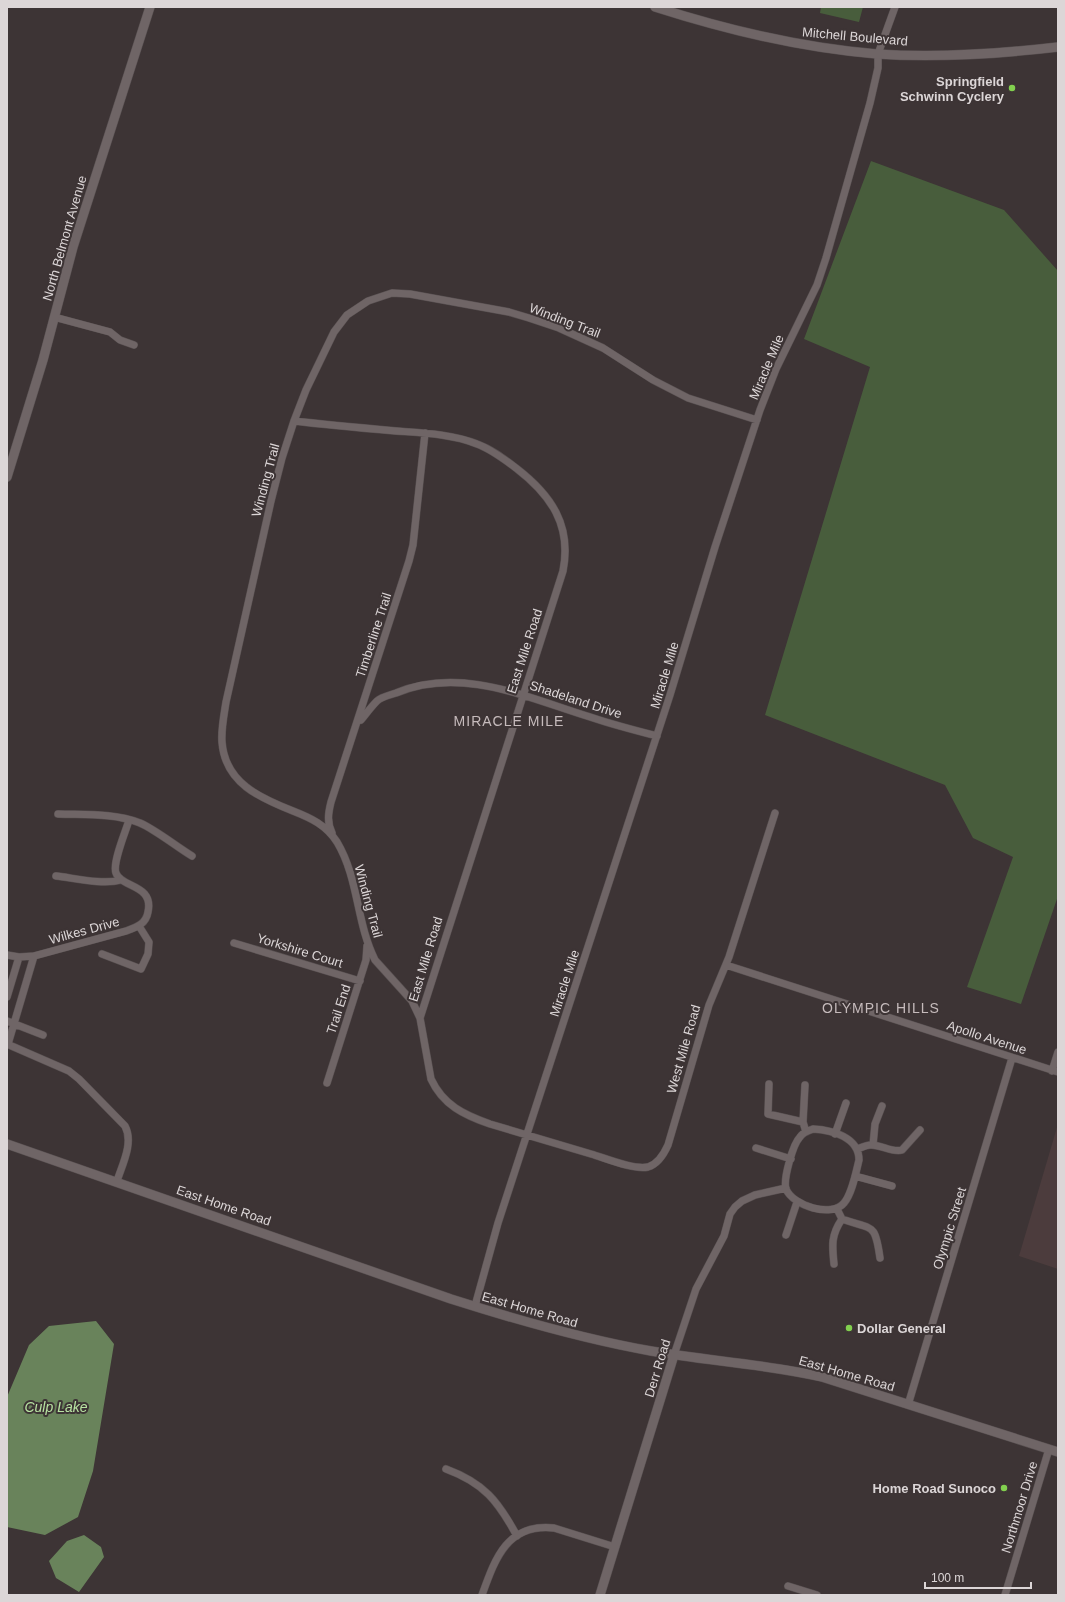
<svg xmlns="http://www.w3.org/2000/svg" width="1065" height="1602" font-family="Arial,sans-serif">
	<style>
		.built { fill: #4c3c3d }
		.green { fill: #485d3c }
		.water { fill: #69835b }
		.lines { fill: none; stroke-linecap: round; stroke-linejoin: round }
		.minor-casing { stroke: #585051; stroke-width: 8 }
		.tertiary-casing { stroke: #585051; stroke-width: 10 }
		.minor { stroke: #6f6566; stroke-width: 7 }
		.tertiary { stroke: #6f6566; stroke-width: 9 }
		.poi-dot { fill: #82d04f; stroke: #3d3435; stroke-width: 1.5 }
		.labels { text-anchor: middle; stroke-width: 4; stroke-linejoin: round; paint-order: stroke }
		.street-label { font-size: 13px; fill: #dcd6d7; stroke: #3d3435 }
		.poi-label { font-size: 13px; font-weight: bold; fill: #dcd6d7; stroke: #3d3435; text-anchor: end }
		.neighbourhood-label { font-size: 14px; letter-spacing: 1px; fill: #c6bbbc; stroke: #3d3435 }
		.water-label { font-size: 14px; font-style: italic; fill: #b8e3a2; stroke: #3d3435 }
	</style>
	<rect width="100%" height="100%" fill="#3d3435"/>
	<path class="built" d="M1058 1124V1269L1019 1256Z"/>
	<path class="green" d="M821 7H863L859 22 820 13Z
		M871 161 1004 210 1058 271V896L1021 1004 967 987 1013 857 973 838 945 785 765 715 870 367 804 339Z"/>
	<path class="water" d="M96 1321 114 1344 93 1471 78 1517 45 1535 7 1527V1397L29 1345 49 1326Z
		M84 1535 101 1547 104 1557 79 1592 56 1578 49 1561 67 1541Z"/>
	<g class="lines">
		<g class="minor-casing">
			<path id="minor" d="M54 317 110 332 120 340 134 345
				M294 421C328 425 362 428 396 431 423 433 452 434 477 444 491 449 504 459 516 468 551 495 572 525 563 571L420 1018 431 1079C443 1105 464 1115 490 1124 523 1134 557 1144 591 1154 605 1158 633 1170 648 1167 658 1164 664 1154 668 1145L709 1005 729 957 775 813
				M361 720C366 714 371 707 377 701 381 697 390 695 396 693 460 666 526 697 587 716 610 724 634 730 657 736
				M58 814C85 815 114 813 140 823 156 830 177 847 192 856
				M332 833C327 822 328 814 331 802L409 561 413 545 425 433
				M56 876C74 878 103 885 121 880
				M234 943 360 981
				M102 954 141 969 148 954 149 942 139 926
				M7 955 19 957 34 956 126 931C137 927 146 924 148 912 154 884 121 888 116 873 112 863 126 831 129 820
				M726 965 1058 1072
				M7 997 19 957
				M420 1018 412 1001 375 960C356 922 359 879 337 842 326 825 311 818 293 811 260 798 225 783 222 742 221 729 224 715 226 702L271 501 282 458 294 421 306 390 334 332 347 315 368 301 392 293 410 294 509 312 529 318 559 328 603 348 653 380 688 398 757 420
				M7 1021 43 1035
				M7 1044 69 1071 79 1079 125 1126C134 1143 122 1165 117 1181
				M8 1044 34 956
				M1052 1071 1058 1052
				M327 1083 366 960 367 946
				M769 1084 768 1114 803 1122 806 1132
				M803 1122 805 1085
				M813 1129C832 1130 859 1137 859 1160 856 1172 852 1194 844 1203 832 1218 793 1206 786 1189 783 1179 793 1144 800 1137 803 1132 808 1131 813 1129Z
				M835 1134 846 1103
				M873 1145 875 1124 882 1106
				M756 1148 791 1159
				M857 1149C861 1148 866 1145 870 1145 880 1144 892 1153 902 1150L920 1130
				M855 1176 892 1186
				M842 1219C873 1230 875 1222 880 1258
				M786 1235 797 1202
				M834 1264C832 1245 831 1235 842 1219L837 1209
				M475 1306 498 1223 670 695 715 547 760 410 776 369 817 285 826 258 870 103 878 68V54L895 7
				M674 1355 696 1289 724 1236 730 1214 735 1207 742 1201 755 1195 786 1188
				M908 1405 1012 1058
				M446 1469C484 1483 498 1501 517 1536
				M788 1586 817 1595
				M482 1595C495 1559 507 1523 554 1528L615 1547
				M1005 1595 1049 1449"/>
		</g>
		<g class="tertiary-casing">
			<path id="tertiary" d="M655 7C727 30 801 48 877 54 937 58 998 54 1058 47
				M7 477 43 360 73 247 150 7
				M7 1144 451 1299C517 1320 583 1339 651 1351 708 1361 766 1364 822 1377L1058 1452
				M600 1595 674 1355"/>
		</g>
		<use href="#minor" class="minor"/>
		<use href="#tertiary" class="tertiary"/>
	</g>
	<g class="poi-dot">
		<circle cx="1012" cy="88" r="4"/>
		<circle cx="849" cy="1328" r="4"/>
		<circle cx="1004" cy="1488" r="4"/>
	</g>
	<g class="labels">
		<g class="street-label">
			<text transform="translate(855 36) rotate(5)" y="5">Mitchell Boulevard</text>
			<text transform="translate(64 238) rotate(-74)" y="5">North Belmont Avenue</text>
			<text transform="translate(565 320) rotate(21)" y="5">Winding Trail</text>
			<text transform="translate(766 367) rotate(-67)" y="5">Miracle Mile</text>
			<text transform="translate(265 480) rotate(-75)" y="5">Winding Trail</text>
			<text transform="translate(373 635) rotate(-72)" y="5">Timberline Trail</text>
			<text transform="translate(524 651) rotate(-72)" y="5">East Mile Road</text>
			<text transform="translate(664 675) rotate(-73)" y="5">Miracle Mile</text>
			<text transform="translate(576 699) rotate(18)" y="5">Shadeland Drive</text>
			<text transform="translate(369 901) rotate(75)" y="5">Winding Trail</text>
			<text transform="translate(84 930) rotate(-15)" y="5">Wilkes Drive</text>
			<text transform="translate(300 950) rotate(17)" y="5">Yorkshire Court</text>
			<text transform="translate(425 959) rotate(-73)" y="5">East Mile Road</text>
			<text transform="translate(564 983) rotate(-72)" y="5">Miracle Mile</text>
			<text transform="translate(338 1009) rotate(-72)" y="5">Trail End</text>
			<text transform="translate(987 1037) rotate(18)" y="5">Apollo Avenue</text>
			<text transform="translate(683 1049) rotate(-74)" y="5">West Mile Road</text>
			<text transform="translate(224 1205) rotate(19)" y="5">East Home Road</text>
			<text transform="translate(949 1228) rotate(-73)" y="5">Olympic Street</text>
			<text transform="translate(530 1309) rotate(16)" y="5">East Home Road</text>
			<text transform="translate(657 1368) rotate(-73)" y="5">Derr Road</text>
			<text transform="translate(847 1373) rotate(16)" y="5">East Home Road</text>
			<text transform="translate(1019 1507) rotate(-73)" y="5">Northmoor Drive</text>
		</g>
		<g class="poi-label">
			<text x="1004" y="86">Springfield<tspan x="1004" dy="15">Schwinn Cyclery</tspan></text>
			<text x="857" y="1333" text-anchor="start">Dollar General</text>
			<text x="996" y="1493">Home Road Sunoco</text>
		</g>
		<g class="neighbourhood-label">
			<text x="509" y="726">MIRACLE MILE</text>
			<text x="881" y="1013">OLYMPIC HILLS</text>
		</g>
		<g class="water-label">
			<text x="56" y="1412">Culp Lake</text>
		</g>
	</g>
	<rect width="1065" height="1602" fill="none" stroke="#dcd6d7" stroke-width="16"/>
	<path d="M925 1582v6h106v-6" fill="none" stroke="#dcd6d7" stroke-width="2"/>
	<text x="931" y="1582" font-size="12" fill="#dcd6d7" stroke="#3d3435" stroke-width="3" paint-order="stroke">100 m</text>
</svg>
